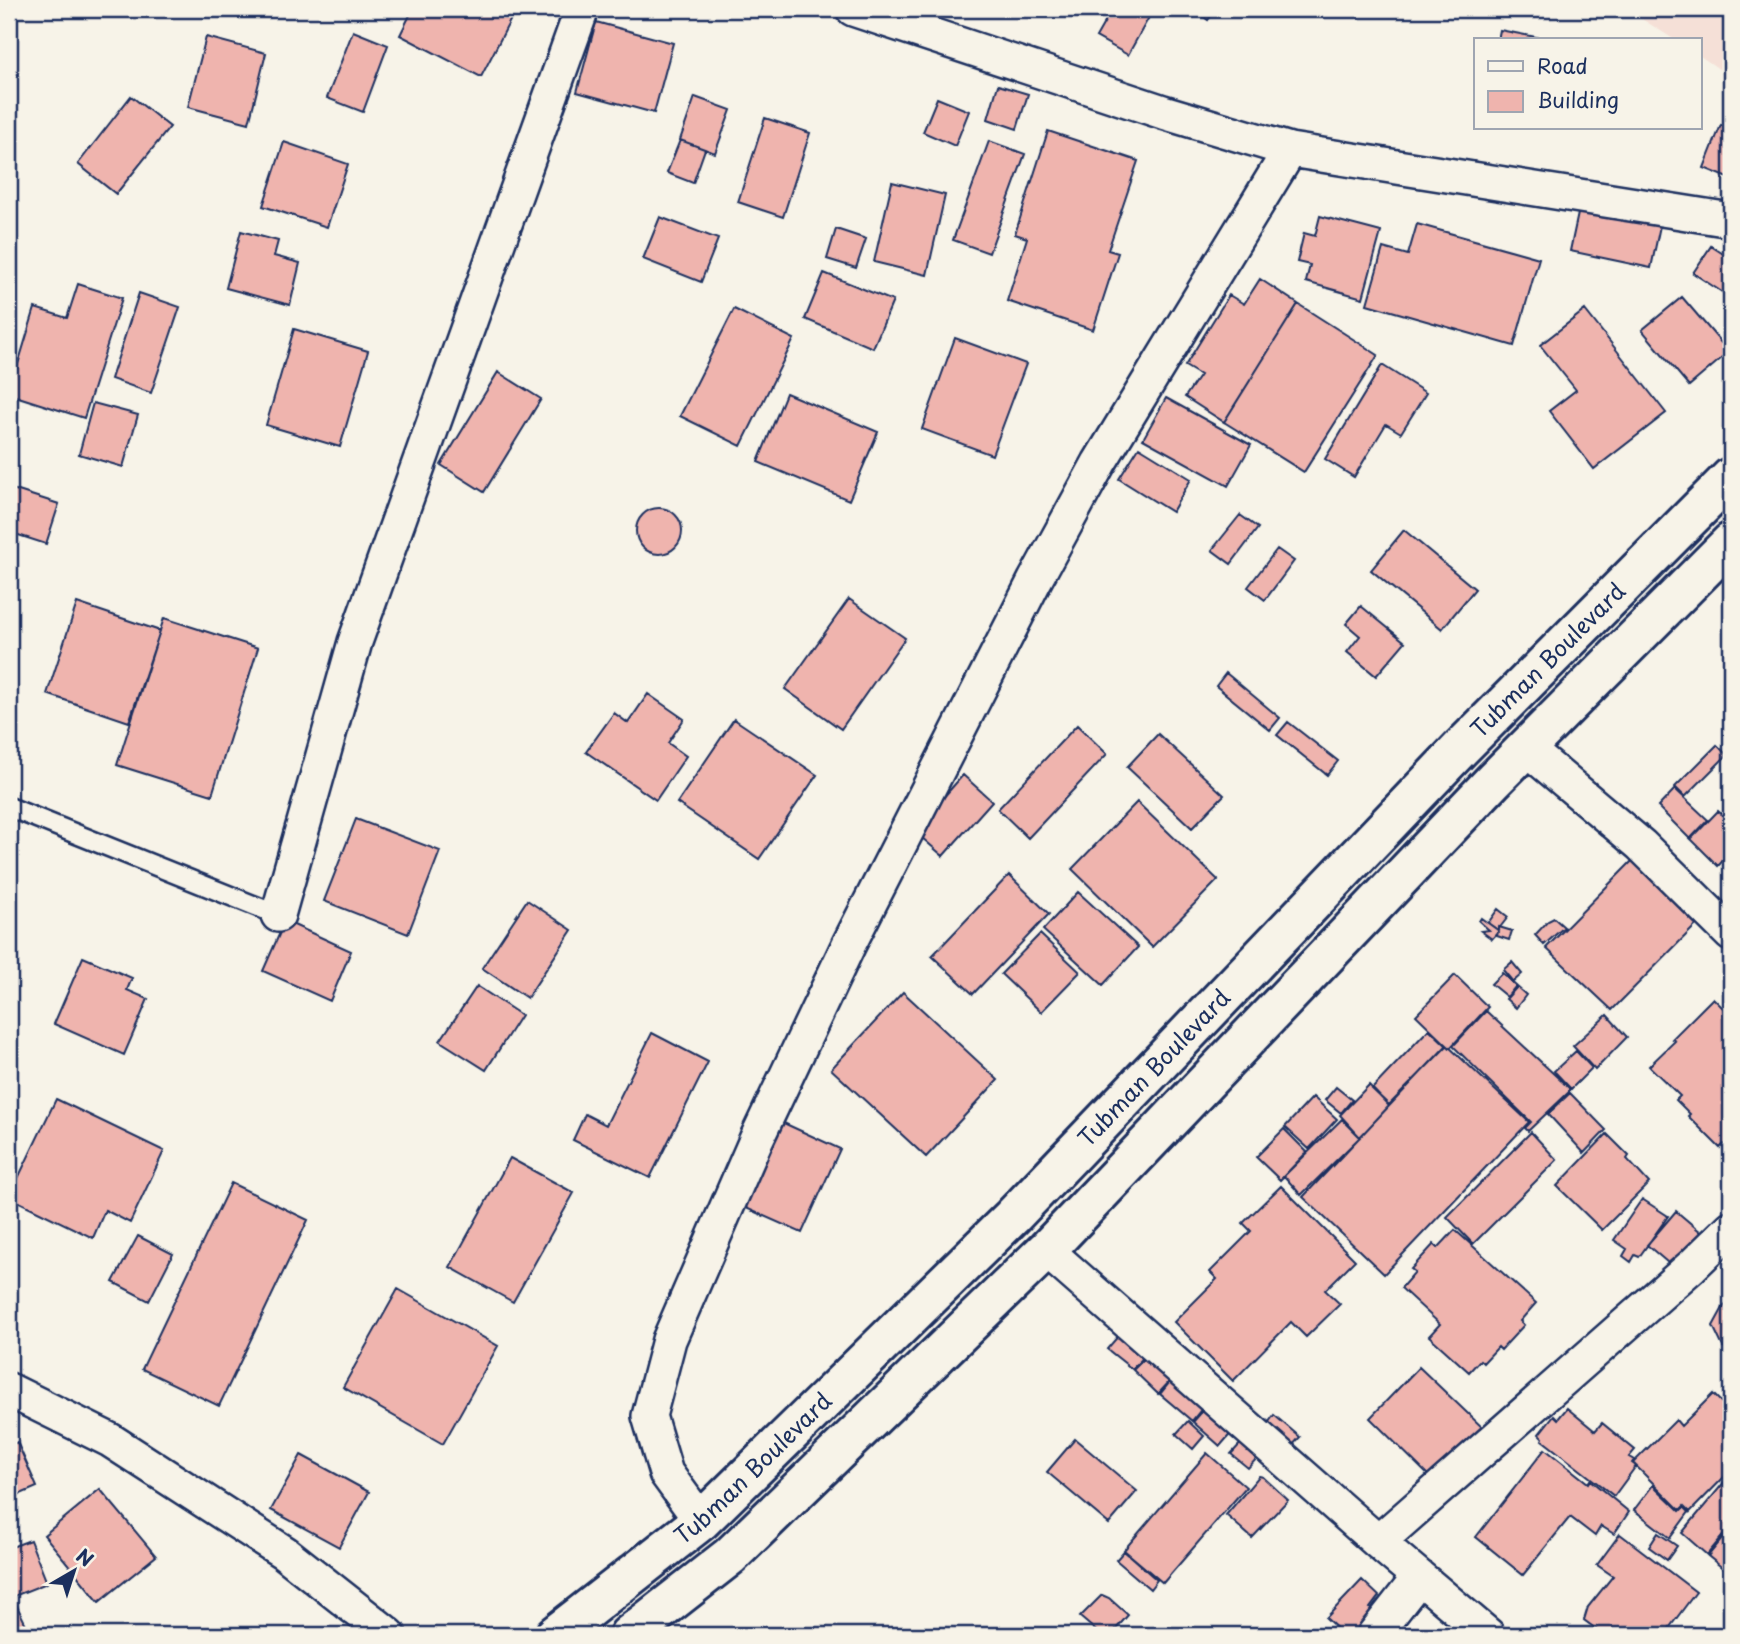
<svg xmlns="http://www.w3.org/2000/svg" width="1740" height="1644" font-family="'Playpen Sans',sans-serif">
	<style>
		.built { fill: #f5e0d7 }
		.building { fill: #efb4ae; stroke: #1b2f5e; stroke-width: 2 }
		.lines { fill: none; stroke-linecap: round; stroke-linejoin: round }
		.service-casing { stroke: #1b2f5e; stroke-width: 23 }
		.minor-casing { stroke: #1b2f5e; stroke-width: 38 }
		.trunk-casing { stroke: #1b2f5e; stroke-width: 44 }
		.service { stroke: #f7f3e8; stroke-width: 18 }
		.minor { stroke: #f7f3e8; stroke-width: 33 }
		.trunk { stroke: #f7f3e8; stroke-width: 38 }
		.labels { text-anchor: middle; stroke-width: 5; stroke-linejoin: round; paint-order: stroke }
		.street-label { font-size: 23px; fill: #1b2f5e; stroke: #f7f3e8 }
	</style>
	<rect width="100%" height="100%" fill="#f7f3e8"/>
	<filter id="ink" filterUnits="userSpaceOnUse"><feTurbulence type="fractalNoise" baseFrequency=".0143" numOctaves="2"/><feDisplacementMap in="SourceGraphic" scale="14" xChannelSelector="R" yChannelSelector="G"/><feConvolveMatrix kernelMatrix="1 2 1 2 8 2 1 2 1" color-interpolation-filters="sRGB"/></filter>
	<g filter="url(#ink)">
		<path class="built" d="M1626 9H1731V77L1700 56V40H1675Z"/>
		<path class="building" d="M413 9H516L481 77 400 35Z
			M1112 9 1153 10 1128 55 1096 37Z
			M1193 9H1216L1208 20Z
			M596 22 673 43 654 113 577 92Z
			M1500 30 1551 40H1498Z
			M353 31 388 45 363 112 327 98Z
			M206 37 266 53 249 123 188 107Z
			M998 85 1028 94 1017 129 988 119Z
			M131 96 170 127 116 194 78 164Z
			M695 97 731 110 715 153 680 140Z
			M937 98 969 111 955 146 923 132Z
			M765 118 810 133 783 217 738 202Z
			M1721 125 1731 129V179L1704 168Z
			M1048 131 1138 161 1108 250 1118 253 1093 330 1007 301 1027 238 1015 234Z
			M680 140 705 149 693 183 667 173Z
			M989 141 1025 154 989 253 953 240Z
			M284 142 348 164 327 227 263 206Z
			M892 182 945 195 927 275 874 262Z
			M1580 204 1661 221 1651 268 1570 251Z
			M1320 216 1381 232 1363 298 1306 282 1310 265 1297 262 1304 233 1315 236Z
			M660 217 718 239 701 282 643 259Z
			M1417 224 1539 258 1514 346 1367 304 1383 248 1408 255Z
			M836 229 866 239 856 268 827 259Z
			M241 231 278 241 274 256 300 263 290 305 226 288Z
			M1711 246 1731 259V298L1693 273Z
			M824 273 893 301 873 348 805 319Z
			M1260 279 1298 304 1224 422 1185 397 1200 375 1185 366 1229 295 1244 304Z
			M78 284 122 298 84 418 9 394 35 308 67 318Z
			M139 293 180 307 151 393 111 379Z
			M1682 297 1729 352 1689 386 1642 330Z
			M1298 304 1378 355 1304 472 1224 422Z
			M734 309 794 339 741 446 680 416Z
			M1585 310 1666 413 1594 469 1549 411 1576 390 1540 345Z
			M294 329 368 351 340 447 266 425Z
			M955 338 1026 364 992 455 922 429Z
			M1382 365 1426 393 1401 433 1386 424 1354 477 1325 459Z
			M498 372 541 399 484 492 441 465Z
			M786 393 878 432 849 500 758 462Z
			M1166 398 1251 445 1228 486 1143 439Z
			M93 403 138 415 123 467 79 454Z
			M1139 447 1191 479 1172 512 1119 479Z
			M9 488 59 504 46 544 9 532Z
			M636 531a23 23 0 1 1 46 0a23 23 0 1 1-46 0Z
			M1240 515 1258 528 1231 564 1212 550Z
			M1404 530 1475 589 1442 629 1371 570Z
			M1277 549 1294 561 1265 600 1248 587Z
			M849 599 905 638 841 729 785 689Z
			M77 603 160 631 129 722 47 694Z
			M1361 606 1405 642 1376 676 1347 652 1360 636 1346 624Z
			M164 618 258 648 212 795 117 765Z
			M1226 673 1280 718 1270 730 1216 686Z
			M648 694 684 719 668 743 686 756 656 800 586 752 614 713 628 723Z
			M734 719 817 775 759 859 677 803Z
			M1288 722 1338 761 1327 775 1277 735Z
			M1077 725 1107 754 1028 838 998 809Z
			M1158 734 1224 795 1192 828 1127 767Z
			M1717 745 1727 755 1685 797 1675 787Z
			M963 775 992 801 943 856 914 831Z
			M1675 789 1708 820 1690 839 1658 807Z
			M1137 802 1218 880 1152 947 1072 869Z
			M1718 811 1731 823V852L1718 866 1691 839Z
			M356 819 440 851 408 934 324 901Z
			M1640 853 1705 916 1612 1010 1546 948Z
			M1009 875 1049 914 973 994 932 956Z
			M1078 892 1138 947 1103 985 1043 930Z
			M527 900 572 930 527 998 482 968Z
			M1498 909 1508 917 1498 930 1488 923Z
			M1481 918 1499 931 1492 939 1481 931 1489 930 1479 921Z
			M1554 918 1564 927 1544 945 1535 935 1548 921Z
			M285 921 351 951 330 1001 263 971Z
			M1499 927 1512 931 1509 940 1497 936Z
			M1040 934 1080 972 1041 1012 1001 974Z
			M83 957 132 978 127 990 148 999 124 1055 54 1024Z
			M1512 962 1522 974 1513 982 1503 970Z
			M1502 973 1516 986 1507 997 1491 984Z
			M1455 975 1488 1007 1450 1048 1416 1015Z
			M477 986 521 1015 486 1070 440 1041Z
			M1517 987 1526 995 1516 1008 1506 999Z
			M903 992 998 1080 926 1157 831 1069Z
			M1713 998 1731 1016V1151L1724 1144 1720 1148 1688 1116 1690 1114 1676 1100 1680 1096 1649 1066 1675 1041 1672 1039Z
			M1486 1011 1569 1088V1092L1528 1131 1525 1128 1531 1122 1453 1046Z
			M1607 1015 1627 1037 1595 1070 1573 1046Z
			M1429 1029 1447 1046 1389 1105 1372 1089Z
			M652 1033 708 1062 650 1178 573 1140 585 1114 606 1125Z
			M1447 1045 1529 1122 1384 1274 1303 1197Z
			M1576 1051 1592 1068 1571 1089 1554 1071Z
			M1369 1085 1389 1106 1360 1137 1340 1115Z
			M1336 1087 1352 1100 1341 1113 1325 1100Z
			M1570 1093 1606 1130 1584 1153 1548 1114Z
			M1313 1097 1337 1119 1309 1149 1285 1127Z
			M56 1099 164 1151 130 1223 105 1210 93 1238 9 1197Z
			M775 1119 840 1149 802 1233 737 1204Z
			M1342 1119 1360 1137 1301 1195 1284 1176Z
			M1284 1129 1307 1152 1280 1180 1256 1157Z
			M1531 1132 1557 1160 1473 1244 1447 1217Z
			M1607 1134 1629 1156 1627 1159 1649 1183 1602 1230 1557 1186Z
			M510 1158 574 1193 513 1302 450 1267Z
			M231 1183 308 1220 219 1406 142 1369Z
			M1281 1186 1355 1260 1325 1290 1340 1304 1306 1337 1291 1322 1233 1381 1174 1322 1217 1279 1210 1272 1251 1231 1243 1223Z
			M1642 1199 1668 1216 1639 1257 1635 1255 1631 1262 1623 1256 1627 1249 1614 1240Z
			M1676 1211 1702 1233 1674 1268 1647 1245Z
			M1455 1230 1536 1303 1520 1321 1524 1325 1501 1350 1498 1347 1483 1363 1480 1360 1469 1372 1429 1336 1440 1324 1401 1288 1415 1272 1411 1269 1434 1244 1438 1248Z
			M138 1236 173 1254 149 1301 113 1282Z
			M398 1289 498 1346 443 1444 343 1387Z
			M1731 1302V1350L1723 1347 1713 1326 1724 1306Z
			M1120 1334 1145 1356 1132 1369 1107 1349Z
			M1146 1357 1171 1380 1158 1394 1133 1370Z
			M1419 1367 1484 1429 1435 1482 1370 1418Z
			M1173 1378 1205 1405 1192 1421 1160 1394Z
			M1713 1394 1731 1412V1470L1690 1512 1684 1506 1680 1510 1633 1463 1676 1420 1681 1426Z
			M1207 1406 1234 1430 1220 1446 1193 1422Z
			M1567 1408 1595 1431 1602 1423 1635 1450 1629 1457 1634 1460 1632 1463 1636 1466 1614 1496 1542 1440 1543 1438 1539 1434 1554 1415 1558 1419Z
			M1274 1415 1300 1437 1292 1446 1266 1426Z
			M1188 1421 1204 1436 1193 1449 1176 1434Z
			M1075 1439 1137 1491 1109 1524 1047 1472Z
			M1243 1441 1259 1456 1248 1468 1231 1454Z
			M17 1442 37 1487 9 1499V1446Z
			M1545 1449 1588 1483 1590 1480 1629 1512 1614 1534 1601 1526 1595 1536 1570 1517 1523 1575 1476 1537Z
			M1207 1453 1246 1487 1163 1583 1124 1550Z
			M301 1455 369 1492 339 1547 271 1510Z
			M1731 1474V1526L1707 1555 1682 1533Z
			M1259 1476 1263 1477 1288 1500 1252 1538 1226 1515Z
			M1653 1485 1680 1511 1684 1507 1689 1512 1670 1538 1634 1510Z
			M100 1489 156 1556 99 1602 44 1535Z
			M1731 1528V1575L1708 1556Z
			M1658 1533 1677 1546 1667 1560 1649 1547Z
			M1620 1534 1696 1592 1664 1635H1604L1584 1620 1588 1607 1613 1576 1597 1565Z
			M30 1540 47 1583 9 1598V1548Z
			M1124 1551 1157 1580 1150 1589 1116 1560Z
			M1362 1580 1379 1596 1370 1608 1376 1613 1358 1635 1352 1631 1344 1635 1326 1618Z
			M1102 1595 1109 1598 1128 1615 1111 1635H1101L1080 1617Z
			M15 1602 31 1635H9V1606Z"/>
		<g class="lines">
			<g class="service-casing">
				<path id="service" d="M9 807 278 915"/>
			</g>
			<g class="minor-casing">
				<path id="minor" d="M853 9 1163 112 1290 150 1731 220
					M1526 748 1641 845 1731 934
					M278 915 355 642 582 9
					M1046 1250 1378 1542 1488 1635
					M9 1390 110 1440 285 1553 389 1635
					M701 1521 666 1473 649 1416 669 1340 756 1140 849 944 1035 580 1099 463 1290 150
					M1378 1542 1692 1266 1731 1228
					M1374 1635 1410 1589"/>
			</g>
			<g class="trunk-casing">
				<g id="trunk">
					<path id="s1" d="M555 1635 701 1521 1012 1217 1460 749 1731 477"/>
					<path d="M629 1635 730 1556 1046 1250 1493 781 1731 542"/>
				</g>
			</g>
			<use href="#service" class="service"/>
			<use href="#minor" class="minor"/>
			<use href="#trunk" class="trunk"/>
		</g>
	</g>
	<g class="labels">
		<g class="street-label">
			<text dy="8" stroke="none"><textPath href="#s1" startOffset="1393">Tubman Boulevard</textPath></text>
			<text dy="8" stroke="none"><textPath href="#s1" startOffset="826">Tubman Boulevard</textPath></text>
			<text dy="8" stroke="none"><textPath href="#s1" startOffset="259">Tubman Boulevard</textPath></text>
		</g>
	</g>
	<rect width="1740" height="1644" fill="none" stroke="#f7f3e8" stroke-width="35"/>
	<rect x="18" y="18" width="1705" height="1609" fill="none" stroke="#1b2f5e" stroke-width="2.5" filter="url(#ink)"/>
	<rect x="1474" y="38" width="228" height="91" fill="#f7f3e8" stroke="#9fa5b1" stroke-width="2"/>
	<rect x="1488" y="61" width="35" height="10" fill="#f7f3e8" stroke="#9fa5b1" stroke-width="2"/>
	<text x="1537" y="74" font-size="21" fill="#1b2f5e">Road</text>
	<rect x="1488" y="91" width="35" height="21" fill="#efb4ae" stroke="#9fa5b1" stroke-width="2"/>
	<text x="1537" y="108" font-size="21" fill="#1b2f5e">Building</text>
	<g transform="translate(74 1571) rotate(39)" stroke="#f7f3e8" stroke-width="5" paint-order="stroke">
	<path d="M0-5L12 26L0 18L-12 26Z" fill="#1b2f5e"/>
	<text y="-10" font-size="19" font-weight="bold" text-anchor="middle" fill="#1b2f5e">N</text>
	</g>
</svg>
